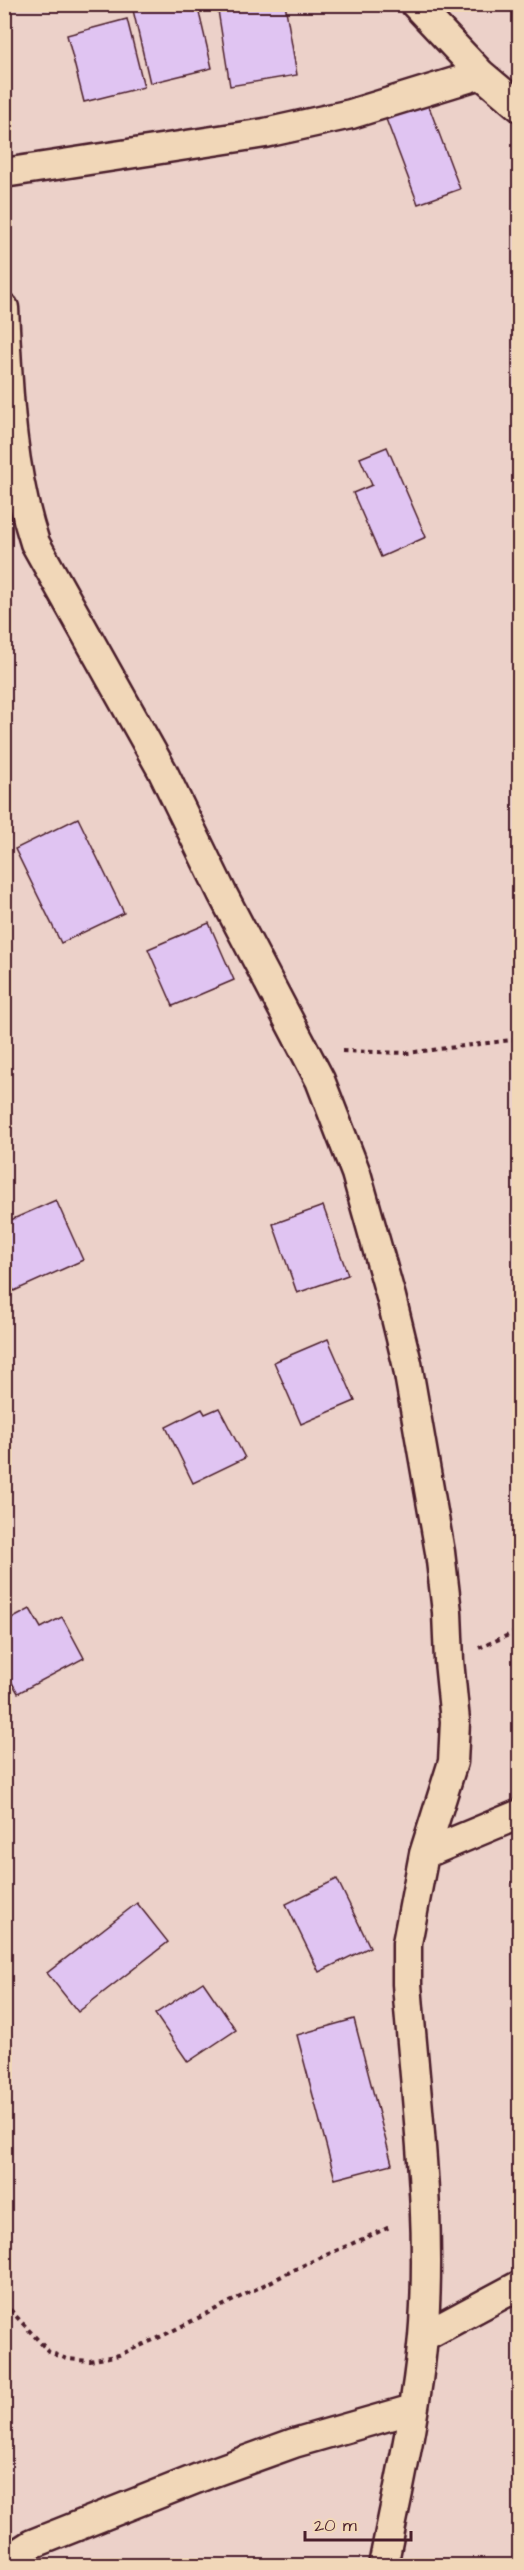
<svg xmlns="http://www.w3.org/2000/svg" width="524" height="2570" font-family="'Architects Daughter',sans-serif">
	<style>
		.building { fill: #e0c4f2; stroke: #4a1f2b; stroke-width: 1.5 }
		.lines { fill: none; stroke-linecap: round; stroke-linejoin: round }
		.street-casing { stroke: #4a1f2b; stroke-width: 33 }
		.path { stroke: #4a1f2b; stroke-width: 4; stroke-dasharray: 4.5 4.5; stroke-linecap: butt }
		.street { stroke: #f1d7b8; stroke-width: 28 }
	</style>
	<rect width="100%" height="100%" fill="#ecd1c9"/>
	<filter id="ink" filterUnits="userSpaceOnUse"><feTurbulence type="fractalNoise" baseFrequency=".0167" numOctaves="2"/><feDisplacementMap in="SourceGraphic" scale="12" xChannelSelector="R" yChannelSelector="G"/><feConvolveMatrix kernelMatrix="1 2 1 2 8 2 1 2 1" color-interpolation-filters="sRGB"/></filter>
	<g filter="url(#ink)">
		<path class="building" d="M159 4H197L212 68 150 83 133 10Z
			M217 4H285L297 75 230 86Z
			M127 19 144 87 84 102 67 35Z
			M428 104 460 189 418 204 386 119Z
			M387 447 426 537 381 557 353 493 372 485 360 458Z
			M78 818 124 913 61 943 15 849Z
			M209 923 234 980 173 1006 148 949Z
			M56 1200 83 1260 14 1291 4 1270V1223Z
			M323 1206 348 1275 297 1293 273 1224Z
			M328 1339 355 1401 301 1424 274 1362Z
			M219 1408 245 1458 193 1483 166 1427 202 1409 205 1414Z
			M30 1609 41 1628 62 1617 84 1658 18 1693 4 1669V1623Z
			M337 1879 370 1947 319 1972 286 1904Z
			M137 1903 168 1942 78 2012 47 1973Z
			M203 1982 236 2030 188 2062 155 2014Z
			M354 2019 392 2164 335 2179 297 2035Z"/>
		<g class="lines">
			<g class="street-casing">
				<path id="street" d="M415 4 481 74 520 107
					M4 173 265 133 351 114 481 74
					M4 308C8 388 10 467 35 543L162 770 222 893 320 1080 356 1173 391 1297 407 1363 440 1552 447 1612 449 1661 455 1721 453 1762 424 1854 407 1943V1984C416 2101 433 2220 423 2337 416 2414 398 2490 383 2566
					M424 1854 520 1814
					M423 2337 520 2285
					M4 2562 32 2544 211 2473 294 2443 413 2409"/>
			</g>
			<path class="path" d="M342 1051 407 1053 520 1039
				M479 1648 520 1630
				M4 2303 49 2352 67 2359 90 2361 119 2355 158 2338 306 2264 392 2226"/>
			<use href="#street" class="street"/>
		</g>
	</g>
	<rect width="524" height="2570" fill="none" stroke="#f1d7b8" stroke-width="24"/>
	<rect x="12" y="12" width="500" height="2546" fill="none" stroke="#4a1f2b" stroke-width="2" filter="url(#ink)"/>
	<path d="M305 2531v9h106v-9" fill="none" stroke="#4a1f2b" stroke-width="3"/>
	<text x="314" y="2531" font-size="18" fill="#4a1f2b" stroke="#f1d7b8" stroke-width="4.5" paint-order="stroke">20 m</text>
</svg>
